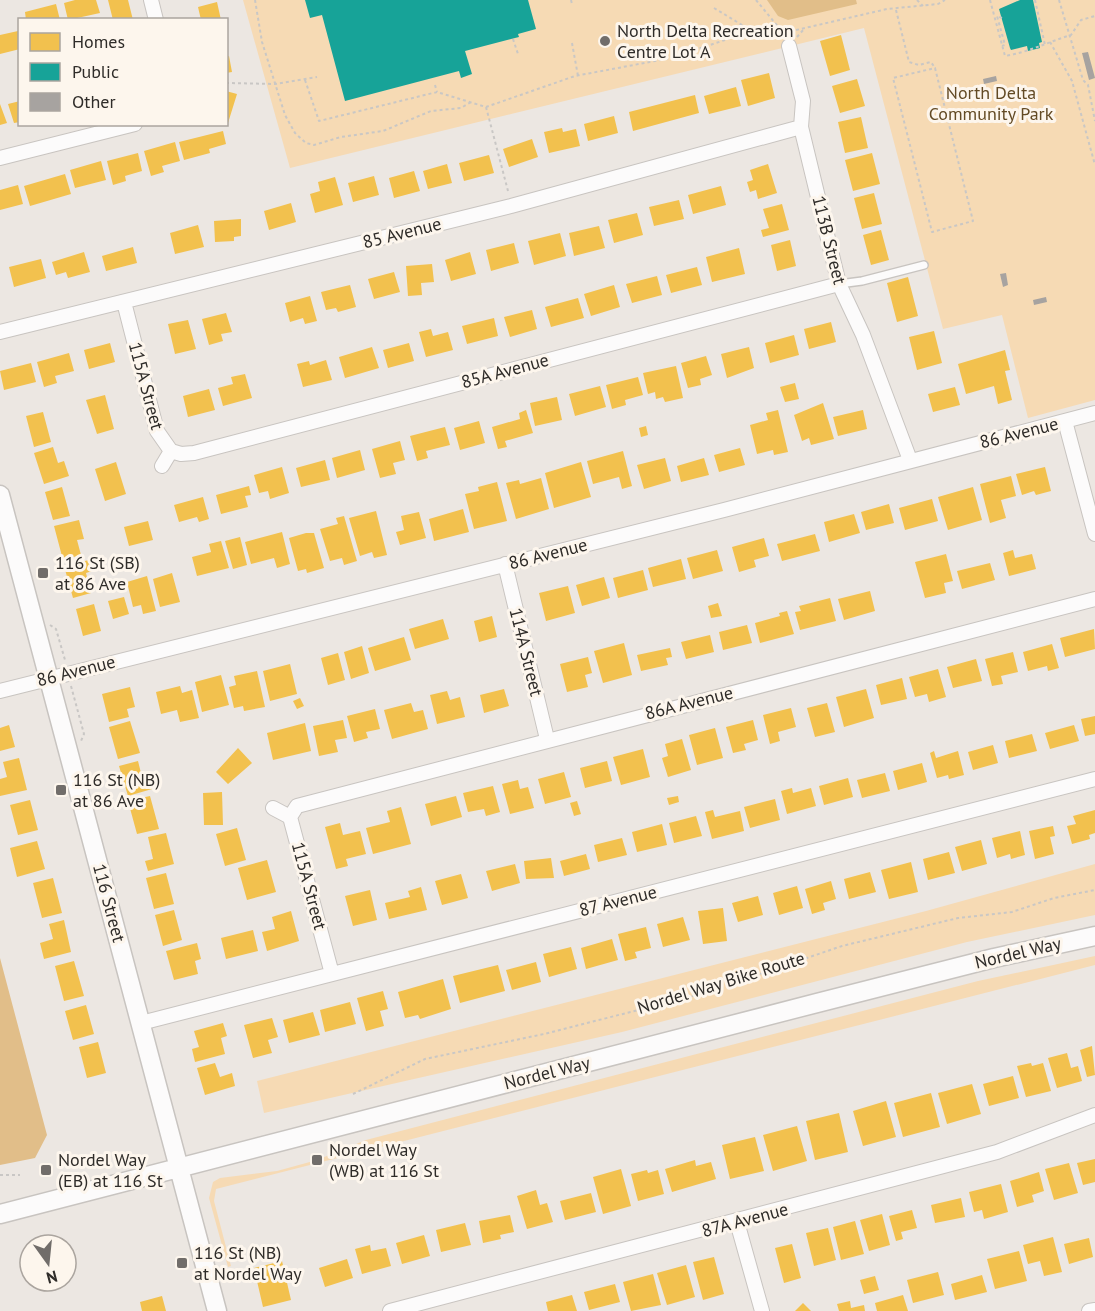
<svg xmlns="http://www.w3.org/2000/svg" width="1095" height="1311" font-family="'PT Sans',sans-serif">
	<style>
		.green { fill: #f6dab4 }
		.forest { fill: #e1be89 }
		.homes { fill: #f2c14e }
		.public { fill: #17a398 }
		.building { fill: #a7a3a0 }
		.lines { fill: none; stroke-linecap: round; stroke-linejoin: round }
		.lane-casing { stroke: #c8c4c0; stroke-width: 10 }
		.street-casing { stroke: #c8c4c0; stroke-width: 16 }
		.secondary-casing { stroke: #c8c4c0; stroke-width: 21 }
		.path { stroke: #c9c7c5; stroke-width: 2; stroke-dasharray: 3 3; stroke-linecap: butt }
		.lane { stroke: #fcfbfb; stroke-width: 7 }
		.street { stroke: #fcfbfb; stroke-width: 14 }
		.secondary { stroke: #fcfbfb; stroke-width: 18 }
		.poi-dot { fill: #716d6a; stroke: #fdf6ed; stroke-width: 2 }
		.labels { text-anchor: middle; stroke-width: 6; stroke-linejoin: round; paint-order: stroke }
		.poi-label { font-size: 18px; fill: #2f2c29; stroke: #fdf6ed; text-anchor: start }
		.park-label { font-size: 18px; fill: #634a24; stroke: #fdf6ed }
		.street-label { font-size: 18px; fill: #2f2c29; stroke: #fdf6ed }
	</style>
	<rect width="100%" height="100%" fill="#ece7e2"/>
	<path class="green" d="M243 0H1095V400L1028 418 1002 315 943 329 864 28 290 168Z
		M1095 864V915L967 942 622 1032 264 1113 257 1081 926 911Z
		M1095 956V965L216 1189 214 1201 231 1266 228 1267 209 1198 213 1182 220 1178 277 1171 317 1160 366 1140 978 981Z"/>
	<path class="forest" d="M767 0H856L857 4 788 20 778 16Z
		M0 958 47 1135 35 1158 0 1165Z"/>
	<path class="homes" d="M75 0H96L100 13 68 20 64 3Z
		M108 0H128L133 20H113Z
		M217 2 221 20H201L198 7Z
		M56 4 60 20H26L25 12Z
		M18 31 20 49 0 54V35Z
		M841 35 850 70 830 76 820 41Z
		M229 56 232 72 226 73V57Z
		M769 73 775 98 748 106 741 80Z
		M857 79 865 106 840 113 832 86Z
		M736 87 741 106 709 114 704 96Z
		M226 91 237 94 228 123H226Z
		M695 95 699 113 633 131 629 112Z
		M20 101V122L14 123 8 104Z
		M0 104 7 123 0 125Z
		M614 116 618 133 588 141 584 124Z
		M861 117 868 148 845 153 838 122Z
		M562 128 563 132 576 129 580 146 549 153 544 132Z
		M223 131 226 144 209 149 210 153 184 160 179 142Z
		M532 139 538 157 509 167 503 149Z
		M175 142 180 161 162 166 164 172 151 176 144 151Z
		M138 153 142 171 125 176 126 181 113 185 107 161Z
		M872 153 880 184 853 191 845 160Z
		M489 155 494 173 464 181 459 163Z
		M101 161 106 180 75 188 70 170Z
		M447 164 452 183 428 189 423 171Z
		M768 164 777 193 758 199 756 190 750 192 747 182 753 180 750 170Z
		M414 171 420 191 394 198 389 178Z
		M65 174 71 194 30 206 24 186Z
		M374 176 379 195 353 202 348 183Z
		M335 177 343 205 315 213 310 194 320 191 318 182Z
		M18 185 23 204 0 210V190Z
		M721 186 726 205 693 214 688 195Z
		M874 193 882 224 862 229 854 198Z
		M679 200 684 219 654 226 649 207Z
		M291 203 296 222 269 230 264 211Z
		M782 204 789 230 763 237 761 230 769 228 763 209Z
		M637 213 643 235 614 243 608 220Z
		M241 219V236L234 237V241L215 242 214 221Z
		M198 225 204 247 175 254 170 233Z
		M599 226 605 248 574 256 569 233Z
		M881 230 889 260 871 265 863 235Z
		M560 233 566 256 534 265 528 241Z
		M790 240 796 266 777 271 771 245Z
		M514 243 519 263 491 271 486 250Z
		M133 247 137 263 106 271 102 256Z
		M739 248 745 274 712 282 706 257Z
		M84 252 90 272 68 278 66 272 56 275 52 262Z
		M470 252 476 274 451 281 445 260Z
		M41 259 46 278 14 287 9 267Z
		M432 264 434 282 421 283 422 295 408 296 406 266Z
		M697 267 702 285 671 293 666 275Z
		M394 272 400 292 374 299 368 279Z
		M657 276 662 295 632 303 626 284Z
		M908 277 918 316 897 322 887 283Z
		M350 285 356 307 338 312 336 308 326 310 321 292Z
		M614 285 620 307 591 316 584 294Z
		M310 296 317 321 305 324 303 318 290 322 285 303Z
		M578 298 584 318 551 327 545 307Z
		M532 310 537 329 510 337 504 317Z
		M226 313 232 332 221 334 223 341 209 345 202 319Z
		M494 318 498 336 467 344 462 326Z
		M188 320 196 349 175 354 168 324Z
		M831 322 836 342 809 349 804 329Z
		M431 329 433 336 448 332 453 350 426 357 419 332Z
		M934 331 942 363 917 370 909 337Z
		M794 335 799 355 770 363 765 343Z
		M110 343 115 362 89 369 84 350Z
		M409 343 414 361 388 368 383 350Z
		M372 347 379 368 345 378 339 357Z
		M749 347 754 368 727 378 721 354Z
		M1005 350 1010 370 1005 371 1012 400 998 404 994 386 966 394 958 364Z
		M69 353 74 371 55 376 57 383 44 387 37 362Z
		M706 356 712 375 700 379 701 385 688 388 681 363Z
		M326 360 332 380 303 387 297 364 309 361 310 365Z
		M31 363 36 382 4 390 0 371Z
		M676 366 683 398 665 402 663 397 656 399 655 392 648 394 643 373Z
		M245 374 252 398 223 406 218 388 233 384 231 377Z
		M638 377 643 395 625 400 626 405 612 409 606 385Z
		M795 383 799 399 785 402 780 387Z
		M600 386 606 407 575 416 569 394Z
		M955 387 960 405 933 412 928 394Z
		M209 389 215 410 188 417 183 396Z
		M105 395 114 429 97 434 86 400Z
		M557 397 562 420 535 426 530 403Z
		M823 403 834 439 811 445 809 438 802 441 794 415Z
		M526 410 533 433 505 441 507 447 498 449 492 427 520 419 519 413Z
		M778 410 788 452 774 455 773 450 757 454 750 425 768 420 766 413Z
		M863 410 867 429 838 436 833 417Z
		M43 412 51 442 34 447 26 416Z
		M479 421 485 443 460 450 454 428Z
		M646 426 648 435 641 437 639 428Z
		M445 427 450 445 426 451 428 458 417 461 410 436Z
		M400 441 405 460 393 463 396 474 380 478 372 449Z
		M53 447 58 463 64 461 69 476 44 484 34 453Z
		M740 448 745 465 719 472 714 455Z
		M360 450 365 470 337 478 332 458Z
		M623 451 632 486 622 489 619 477 593 484 587 461Z
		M665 458 671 481 644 489 637 465Z
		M704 458 709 475 681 482 677 466Z
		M325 460 330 480 301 487 296 468Z
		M116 462 126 494 105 501 95 469Z
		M581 462 591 497 554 508 545 473Z
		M282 467 289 493 270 499 268 491 259 493 254 475Z
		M1045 467 1051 491 1036 495 1034 491 1022 495 1016 474Z
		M1011 476 1016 496 1001 500 1006 518 990 523 980 484Z
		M541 478 549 509 516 519 506 483 519 480 520 484Z
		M497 482 507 521 474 529 465 494 479 491 478 487Z
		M249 486 251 495 245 496 248 507 221 514 216 495Z
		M62 487 70 516 53 520 45 492Z
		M973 487 982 520 948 530 938 497Z
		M203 497 209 519 199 522 197 517 179 522 174 505Z
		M932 499 938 521 905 530 899 508Z
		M889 504 894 523 866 530 861 512Z
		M463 509 469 532 434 541 429 519Z
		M376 511 387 555 374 558 372 552 360 556 349 518Z
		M419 512 426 538 400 545 396 532 404 530 401 516Z
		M854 514 860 533 829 542 824 522Z
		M344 516 357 561 344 565 342 558 330 561 320 529 338 524 336 518Z
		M79 520 84 539 77 540 81 555 63 560 54 526Z
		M148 521 153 540 129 546 124 527Z
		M282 532 290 564 277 568 274 558 251 564 245 542Z
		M306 533H314L324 568 307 573 306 569 298 571 289 538Z
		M815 534 820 551 782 561 777 544Z
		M240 537 247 565 233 569 225 541Z
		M764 538 769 556 754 560 756 567 739 572 732 547Z
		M221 541 229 568 197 576 192 557 211 552 209 544Z
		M717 550 723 571 693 579 687 558Z
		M1013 550 1015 558 1032 554 1036 569 1009 576 1003 553Z
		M946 554 953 581 944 583 946 593 925 598 915 562Z
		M681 559 686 579 653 587 648 568Z
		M89 560 92 571 86 573 91 593 73 598 64 566Z
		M990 563 995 580 962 589 957 571Z
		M643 570 648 590 618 598 613 578Z
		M172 573 180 602 160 607 153 579Z
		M147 576 156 611 143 614 141 605 133 607 127 582Z
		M604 577 610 598 582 606 576 585Z
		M568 586 575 613 546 621 539 593Z
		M870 591 875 611 844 620 838 599Z
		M124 597 129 614 113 619 108 601Z
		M830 598 836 621 800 630 795 612 801 611 799 606Z
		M718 603 722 616 711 618 708 606Z
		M94 604 101 631 83 636 76 609Z
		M787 611 794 634 760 643 755 623 780 616 779 613Z
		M492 616 497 637 479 642 474 621Z
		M443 619 449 639 415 649 409 629Z
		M747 625 752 643 723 650 719 632Z
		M1094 629 1095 649 1065 657 1060 638Z
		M710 635 714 652 686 659 681 642Z
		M404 637 411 660 375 671 368 648Z
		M624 643 632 675 603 683 594 651Z
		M1052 644 1059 668 1048 671 1047 666 1028 671 1023 652Z
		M362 646 369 673 351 679 344 652Z
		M670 648 672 657 666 658 668 665 641 671 637 655Z
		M1013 652 1018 672 1001 676 1003 684 992 686 985 659Z
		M338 653 345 680 328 685 321 658Z
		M588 657 592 673 585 675 588 687 567 692 560 664Z
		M976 659 982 681 953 688 947 667Z
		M290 664 297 694 270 701 263 671Z
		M938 669 946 697 929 702 927 694 915 697 909 677Z
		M257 671 265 707 244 711 243 706 234 708 229 687 236 685 234 676Z
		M221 675 229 705 202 712 195 682Z
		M902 678 907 699 881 705 876 685Z
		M180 686 182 693 192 690 199 718 180 722 177 710 161 714 156 692Z
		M130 687 135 707 127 709 129 717 109 722 102 694Z
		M504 689 509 706 484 713 480 695Z
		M866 689 874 718 844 727 836 697Z
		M447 691 450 700 460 697 465 717 437 724 430 695Z
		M300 698 304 706 297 709 293 701Z
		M411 703 414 712 423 710 428 729 392 739 384 710Z
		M827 703 835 732 815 737 807 708Z
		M791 708 796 727 778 732 780 741 770 744 763 715Z
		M375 709 380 729 366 732 368 738 354 742 347 716Z
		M1095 716V734L1085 736 1081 719Z
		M343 720 347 738 335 740 338 752 319 756 313 726Z
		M753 720 758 740 744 744 746 750 733 753 726 727Z
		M130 721 140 753 118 759 109 727Z
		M305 723 311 751 273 760 267 733Z
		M9 725 15 747 0 751V728Z
		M1074 725 1079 741 1050 749 1045 733Z
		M715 728 723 758 697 765 689 735Z
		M1032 734 1037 751 1009 758 1005 741Z
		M682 739 691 770 668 777 662 758 668 756 665 744Z
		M993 745 998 763 973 770 968 752Z
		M238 748 252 763 228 784 216 772Z
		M643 749 650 777 621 785 613 757Z
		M934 751 936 758 958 751 964 775 949 779 948 775 937 778 930 753Z
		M19 758 27 790 0 796V779L7 777 3 762Z
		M138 761 141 773 147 772 152 789 128 796 119 766Z
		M607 761 612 781 585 788 580 768Z
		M922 763 927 782 898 790 893 771Z
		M564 772 571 797 545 804 538 779Z
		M885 773 890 791 862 798 857 780Z
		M848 778 853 797 824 805 819 786Z
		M518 780 520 789 528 787 534 808 510 814 502 784Z
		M493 786 500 812 486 816 484 809 468 812 463 793Z
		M792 788 793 793 811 788 816 806 787 814 781 791Z
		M222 792 223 825H204L203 793Z
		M150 796 159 829 137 834 128 801Z
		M456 796 462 817 431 826 425 804Z
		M678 796 679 802 669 805 667 798Z
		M775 799 780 820 750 828 744 807Z
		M30 800 38 830 18 835 10 805Z
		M577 801 581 814 574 816 570 803Z
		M401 807 411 844 373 854 366 828 390 822 387 811Z
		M713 810 715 817 740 811 744 831 712 839 705 812Z
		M1095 810V833L1089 835 1090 839 1072 844 1067 826 1076 824 1073 816Z
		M696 816 702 836 674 843 669 823Z
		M340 823 343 835 360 831 366 854 346 859 348 866 336 869 325 827Z
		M662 824 667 845 637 852 632 832Z
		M1053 826 1055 836 1050 837 1054 854 1035 859 1029 831Z
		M237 828 246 860 225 866 216 834Z
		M1020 831 1025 855 1011 859 1010 854 997 858 992 838Z
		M166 833 174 864 148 871 145 861 153 859 148 837Z
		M622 838 627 855 598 862 594 845Z
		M981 840 987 864 962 871 955 847Z
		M37 841 45 869 17 877 10 848Z
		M949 852 955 873 928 880 923 859Z
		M586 854 590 869 564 876 560 861Z
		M551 858 554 878 526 879 524 861Z
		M267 860 276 892 247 900 238 868Z
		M911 862 918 892 889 899 881 870Z
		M515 864 520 883 492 891 486 871Z
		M870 872 876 892 849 899 844 879Z
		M166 873 174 904 154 909 146 878Z
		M461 874 468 898 442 905 435 881Z
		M53 878 62 913 42 918 33 883Z
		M831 881 836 899 823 903 825 910 812 914 805 889Z
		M797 886 803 908 779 915 773 893Z
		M421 887 427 910 389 919 385 903 410 897 408 891Z
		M370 890 377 920 353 926 345 896Z
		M758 896 763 915 738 922 732 903Z
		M723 908 727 941 703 944 698 911Z
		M174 910 182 940 163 946 155 915Z
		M291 911 299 941 267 951 262 932 275 929 272 917Z
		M683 917 690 940 663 947 657 924Z
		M64 920 71 952 44 959 40 943 53 939 49 924Z
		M646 927 651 948 635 952 637 958 625 961 618 934Z
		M253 930 258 951 226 959 221 938Z
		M612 939 618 960 586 969 581 948Z
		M197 943 201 959 195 961 198 974 174 980 166 951Z
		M571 947 577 969 549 977 543 954Z
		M74 961 84 996 64 1001 55 966Z
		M536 962 541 982 512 990 506 970Z
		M498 965 505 991 460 1003 453 976Z
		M443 979 451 1009 420 1019 418 1015 405 1018 398 992Z
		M383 991 388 1009 380 1011 384 1026 366 1031 357 998Z
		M350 1002 356 1024 325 1032 320 1010Z
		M86 1005 94 1034 73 1040 65 1011Z
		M313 1012 320 1035 289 1043 283 1020Z
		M272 1018 278 1037 268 1040 272 1053 253 1058 244 1025Z
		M223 1023 227 1036 221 1038 225 1054 195 1062 192 1049 199 1047 194 1031Z
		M98 1042 106 1073 87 1078 79 1047Z
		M1092 1046 1095 1075 1087 1077 1080 1050Z
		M1067 1053 1071 1068 1078 1066 1082 1081 1057 1088 1048 1058Z
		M215 1063 220 1077 232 1073 235 1086 205 1095 197 1068Z
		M1031 1063 1032 1066 1043 1063 1051 1091 1026 1097 1017 1066Z
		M1013 1076 1019 1098 989 1106 983 1084Z
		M972 1084 981 1114 947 1124 938 1093Z
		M931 1093 940 1127 903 1137 894 1103Z
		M886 1101 896 1137 863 1146 853 1111Z
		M839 1113 848 1152 815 1160 806 1121Z
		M797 1126 807 1161 773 1171 763 1135Z
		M755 1137 764 1171 730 1179 722 1145Z
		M1095 1159V1182L1083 1185 1077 1163Z
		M695 1160 696 1166 711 1162 716 1179 672 1192 665 1169Z
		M1069 1163 1078 1193 1054 1200 1045 1169Z
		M621 1169 631 1206 603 1214 593 1177Z
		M647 1170 648 1173 658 1170 664 1194 638 1201 631 1174Z
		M1039 1172 1044 1191 1032 1195 1034 1202 1017 1207 1010 1181Z
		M1001 1184 1008 1212 984 1219 982 1210 974 1212 969 1192Z
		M536 1190 540 1205 547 1203 553 1222 527 1229 517 1196Z
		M591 1193 596 1212 565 1220 560 1201Z
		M961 1198 965 1217 935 1223 931 1205Z
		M912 1210 917 1228 901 1232 903 1239 896 1241 889 1216Z
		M882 1214 890 1245 869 1251 860 1220Z
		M510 1215 514 1232 500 1235 501 1239 483 1243 479 1221Z
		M855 1221 864 1254 841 1260 833 1227Z
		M465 1223 471 1245 441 1252 436 1230Z
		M828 1228 836 1260 814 1266 806 1233Z
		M424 1235 430 1256 402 1264 396 1243Z
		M1053 1237 1062 1272 1044 1276 1040 1261 1028 1264 1023 1245Z
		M1089 1238 1093 1257 1069 1264 1064 1244Z
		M792 1244 801 1278 784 1283 775 1248Z
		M370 1245 371 1251 386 1248 391 1266 362 1274 355 1249Z
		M1019 1251 1027 1281 995 1289 987 1259Z
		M714 1257 724 1294 703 1300 693 1262Z
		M347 1259 353 1278 325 1287 319 1268Z
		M282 1261 291 1300 263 1307 254 1268Z
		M686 1265 695 1297 667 1305 657 1273Z
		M938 1272 944 1295 913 1303 907 1280Z
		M653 1274 661 1305 631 1311 623 1282Z
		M982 1275 987 1292 955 1300 951 1284Z
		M875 1276 879 1290 864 1294 860 1280Z
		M615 1284 620 1302 589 1310 584 1292Z
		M572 1295 577 1311H548L546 1302Z
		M903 1295 908 1311H877L875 1303Z
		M162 1296 166 1311H142L140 1302Z
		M850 1301 851 1308 864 1305 865 1311H839L837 1304Z
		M803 1303 811 1311H795Z"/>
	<path class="public" d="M305 0H528L536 29 518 34 519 37 465 51 472 74 461 78 459 71 345 101 322 15 310 18Z
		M1020 0H1033L1042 42 1039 43 1040 48 1028 51 1027 46 1011 50 1010 48 999 9Z"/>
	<path class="building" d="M1088 52 1095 78 1089 80 1082 53Z
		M996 76 997 81 984 84 983 79Z
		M968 110 971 122 966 123 963 111Z
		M1006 273 1008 285 1003 287 1000 274Z
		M1046 297 1047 302 1034 305 1033 300Z"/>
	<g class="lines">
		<g class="lane-casing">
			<path id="lane" d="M839 284 862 281 924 265"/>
		</g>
		<g class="street-casing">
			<path id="street" d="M151 0 156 20
				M789 46 803 101 801 127 839 284 863 335 910 460
				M0 158 135 124
				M124 302 157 431 171 451 162 466
				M0 332 511 206 801 127
				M1065 421 1095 534
				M171 451 181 454 194 453 839 284
				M505 564 547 739
				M0 691 724 510 1095 413
				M273 808 290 817 332 974
				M290 817 297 806 1095 599
				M141 1023 1095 779
				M737 1222 762 1311
				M390 1311 997 1152 1095 1115
				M1089 1311 1095 1310"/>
		</g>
		<g class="secondary-casing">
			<path id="secondary" d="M0 495 217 1311
				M0 1214 817 1003 994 958 1095 936"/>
		</g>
		<path class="path" d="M255 0 262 42 285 115 295 133 306 143 314 145 341 137 383 131 431 111 461 108 471 102
			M571 0 572 4
			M756 0 780 29 792 31 887 9 938 4 945 0
			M917 0 923 6
			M990 0 1005 56C1029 52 1048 42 1071 35L1081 20 1095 16
			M1035 0 1045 45
			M1059 0 1083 80 1088 85 1095 121
			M714 8 752 31
			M896 10 909 62 919 65 931 62 935 68
			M1002 18 997 16 1005 45 1002 46
			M797 37 804 29
			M513 39 518 54
			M1050 42 1072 81 1095 165
			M572 43 578 76
			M935 68 973 221 932 232 893 78Z
			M305 80 319 121 437 92 486 107 575 76 671 58 746 33 780 29 783 34
			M226 83 275 84 317 77
			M435 85 437 92
			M486 107 508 191
			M50 625 56 629 65 660
			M71 686 84 734 81 741
			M353 1094 425 1059 544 1034 701 994 842 946 958 918 1012 912 1054 898 1095 890
			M0 1175H20"/>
		<use href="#lane" class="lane"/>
		<use href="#street" class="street"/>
		<use href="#secondary" class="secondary"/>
	</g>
	<g class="poi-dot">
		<circle cx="605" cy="41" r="6"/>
		<rect x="37" y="567" width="12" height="12" rx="3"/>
		<rect x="55" y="784" width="12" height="12" rx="3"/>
		<rect x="311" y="1154" width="12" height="12" rx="3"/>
		<rect x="40" y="1164" width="12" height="12" rx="3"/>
		<rect x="176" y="1257" width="12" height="12" rx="3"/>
	</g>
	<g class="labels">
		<g class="poi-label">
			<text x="617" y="37">North Delta Recreation<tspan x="617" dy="21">Centre Lot A</tspan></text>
			<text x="55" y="569">116 St (SB)<tspan x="55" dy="21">at 86 Ave</tspan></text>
			<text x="73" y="786">116 St (NB)<tspan x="73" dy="21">at 86 Ave</tspan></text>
			<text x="329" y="1156">Nordel Way<tspan x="329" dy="21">(WB) at 116 St</tspan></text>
			<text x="58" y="1166">Nordel Way<tspan x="58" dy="21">(EB) at 116 St</tspan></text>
			<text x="194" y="1259">116 St (NB)<tspan x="194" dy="21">at Nordel Way</tspan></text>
		</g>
		<g class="park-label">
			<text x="991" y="99">North Delta<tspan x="991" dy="21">Community Park</tspan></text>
		</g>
		<g class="street-label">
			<text transform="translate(402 233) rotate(-14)" y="6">85 Avenue</text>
			<text transform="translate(829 240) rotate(76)" y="6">113B Street</text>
			<text transform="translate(505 371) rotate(-15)" y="6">85A Avenue</text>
			<text transform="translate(146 386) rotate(75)" y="6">115A Street</text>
			<text transform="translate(1019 433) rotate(-14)" y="6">86 Avenue</text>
			<text transform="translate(548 554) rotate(-14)" y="6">86 Avenue</text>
			<text transform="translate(526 652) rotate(76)" y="6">114A Street</text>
			<text transform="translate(76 671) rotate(-14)" y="6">86 Avenue</text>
			<text transform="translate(689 703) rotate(-14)" y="6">86A Avenue</text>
			<text transform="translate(309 886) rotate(75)" y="6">115A Street</text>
			<text transform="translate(618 901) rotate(-14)" y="6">87 Avenue</text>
			<text transform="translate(109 903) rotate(75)" y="6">116 Street</text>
			<text transform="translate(1018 953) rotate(-13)" y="6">Nordel Way</text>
			<text transform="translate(721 983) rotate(-17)" y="6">Nordel Way Bike Route</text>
			<text transform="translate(547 1073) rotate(-14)" y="6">Nordel Way</text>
			<text transform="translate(745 1220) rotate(-15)" y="6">87A Avenue</text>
		</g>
	</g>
	<rect x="18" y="18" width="210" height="108" fill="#fdf6ed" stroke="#aba59f" stroke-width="1.5"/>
	<rect x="30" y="33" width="30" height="18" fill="#f2c14e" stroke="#aba59f" stroke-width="1.5"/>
	<text x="72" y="48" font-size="18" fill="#2f2c29">Homes</text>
	<rect x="30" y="63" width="30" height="18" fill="#17a398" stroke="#aba59f" stroke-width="1.5"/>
	<text x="72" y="78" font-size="18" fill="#2f2c29">Public</text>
	<rect x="30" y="93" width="30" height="18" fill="#a7a3a0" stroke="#aba59f" stroke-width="1.5"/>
	<text x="72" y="108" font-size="18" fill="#2f2c29">Other</text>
	<g transform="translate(48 1263) rotate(165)"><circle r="28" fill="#fdf6ed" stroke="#aba59f" stroke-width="1.5"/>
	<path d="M0-4.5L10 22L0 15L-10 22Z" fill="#716d6a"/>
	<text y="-9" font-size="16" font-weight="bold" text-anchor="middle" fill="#2f2c29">N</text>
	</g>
</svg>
